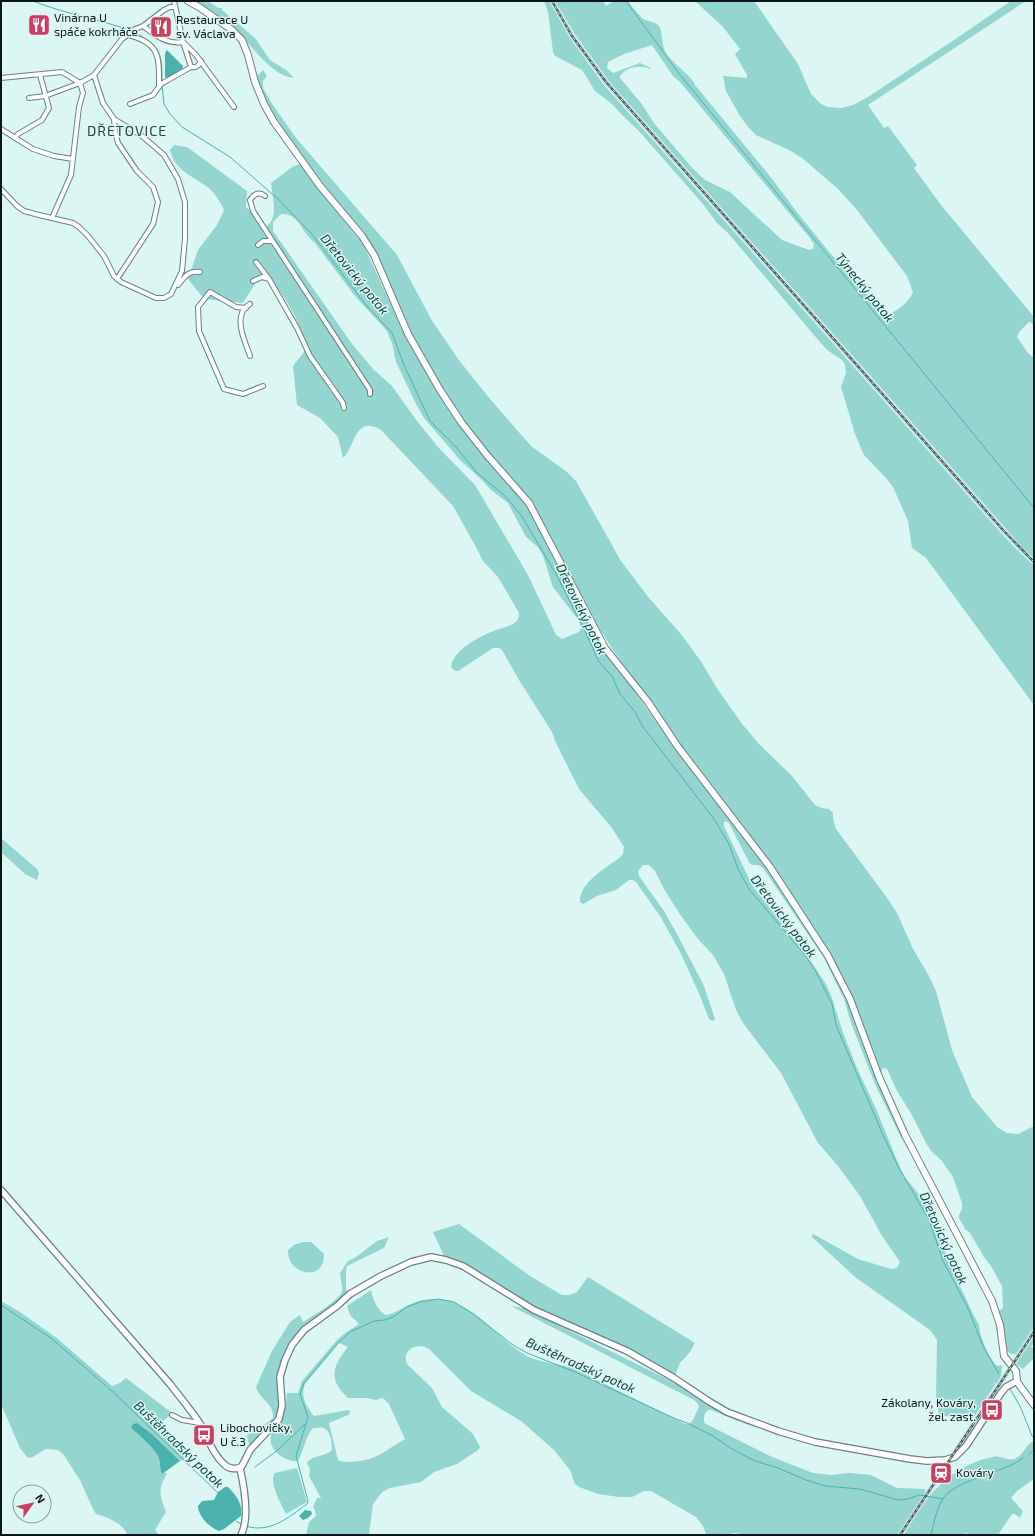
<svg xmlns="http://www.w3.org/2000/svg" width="1035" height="1536" font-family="'Exo 2',sans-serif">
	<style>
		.built { fill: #c9edea }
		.green { fill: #94d5d0; fill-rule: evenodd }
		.water { fill: #4ab1ad }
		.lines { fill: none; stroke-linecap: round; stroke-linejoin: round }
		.stream { stroke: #4ab1ad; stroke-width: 1 }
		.minor-casing { stroke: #6a8180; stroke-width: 6 }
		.tertiary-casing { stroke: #6a8180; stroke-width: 8 }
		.secondary-casing { stroke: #6a8180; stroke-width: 8 }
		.minor { stroke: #fff; stroke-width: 4 }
		.tertiary { stroke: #fff; stroke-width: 5.5 }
		.secondary { stroke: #fff; stroke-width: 6 }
		.rail-casing { stroke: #536261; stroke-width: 2.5 }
		.rail { stroke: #dcf6f4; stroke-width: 1; stroke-dasharray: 3; stroke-linecap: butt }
		.labels { text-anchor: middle; stroke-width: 3; stroke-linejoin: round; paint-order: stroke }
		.poi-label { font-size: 12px; fill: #0d1616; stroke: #dcf6f4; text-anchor: start }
		.water-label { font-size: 13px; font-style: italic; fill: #134240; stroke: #dcf6f4 }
		.quarter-label { font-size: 14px; letter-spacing: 1px; fill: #2c4240; stroke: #dcf6f4 }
	</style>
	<rect width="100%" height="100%" fill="#dcf6f4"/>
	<path class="built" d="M549 1H555L575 34 608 80 937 452 1024 549 1034 558V566L1020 553 1000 532 603 84 570 38Z
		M1034 1327V1337L992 1402 904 1535H897Z"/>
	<path class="green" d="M194 1H208L218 8H222V10L255 38 270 60 286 70 294 78C272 76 252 46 237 31 225 20 208 11 194 1Z
		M544 1H549L570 38 603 84 1000 532 1020 553 1034 566V705L935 570 926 558 912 548 908 521 893 487 886 478 864 455 855 434 841 387 846 373 845 364 841 359 827 350 819 341 728 233 717 223 703 204 638 130 621 114 612 104 595 91 582 70 555 56 553 52 548 12Z
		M555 1H603L606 6 614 1H628C632 7 637 13 642 18 647 22 655 21 659 26 663 31 661 45 666 53 672 63 693 77 695 85L773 180 796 211 830 253 853 277 870 299 886 316C897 310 908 304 913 292L907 276 857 210 837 188 802 158 789 150 756 135 749 128 740 116 726 91 723 76 747 78V75L735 54 740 49 723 27 695 1H754L798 64 811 94 821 104 828 107 842 108 853 105 868 97 957 38 1011 1H1026L868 105 884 128 888 126 917 165 914 168 941 205 1034 317V325L1030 322H1029L1019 332 1017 337 1028 353 1034 358V558L1024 549 608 80 575 34ZM652 45 673 76 680 82 810 238 814 244 813 249 809 250 782 240 730 192 705 180 693 169 654 123 641 103 620 78V76C627 66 640 65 651 69V68L640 63 613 73 607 68 608 62 624 54Z
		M263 70 267 76 263 81V88L271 102 296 138 397 255 431 319 458 359 490 399 531 446 567 472 576 481 621 561 649 598 681 634 702 663 718 690 743 725 759 744 792 776 815 805 822 808 829 809 833 813V819L836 829 885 895 897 913 913 949 929 976 936 991 952 1050 972 1097 997 1127 1007 1133 1018 1134 1034 1126V1327L1016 1354H1011L1007 1351 1004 1328 999 1310H1001L1003 1307 1002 1286 991 1266 984 1257 970 1233 965 1229 959 1218V1215L962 1209V1203L953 1177 942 1161 931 1151 926 1143 912 1115 897 1091 887 1069 883 1068 881 1072 879 1070 853 998 831 955 773 865 716 790 681 745 613 650 594 620 532 501 480 442 463 420 443 389 412 334 369 241 323 184 287 135 267 102 258 81 257 76Z
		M174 145 187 147 247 191 246 207 267 226C279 217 272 195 271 183L292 167 300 164 318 188 363 244 406 337 437 392 458 424 475 446 526 505 607 653 676 749 711 794 767 869 825 958 847 1000 876 1078 907 1150 875 1084 851 1023 844 999 824 958 763 868 758 865H752L749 862 729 823 726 821 724 822V826L752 885 808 957 826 984 832 998 843 1033 857 1068 877 1111 896 1158 904 1176 921 1197 932 1215 949 1263 976 1320C980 1324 979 1327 980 1332 983 1343 989 1358 997 1366L1002 1365 1001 1376 996 1384 993 1381 995 1385 972 1420 939 1415 936 1398 937 1340 930 1330 855 1277 812 1237V1234L815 1235 858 1259 891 1269 897 1268 900 1262 882 1236 860 1196 838 1166 818 1143 781 1073 743 1023 736 1010 724 974 713 955 698 939 679 913 664 889 655 871 649 865H643L638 871 639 876 664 911 678 936 704 986 715 1019 713 1021 709 1019 698 991 680 952 660 916 636 882 632 880H629L616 890 597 896 583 904 580 902C579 883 606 868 619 858L623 854 624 847 612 828 579 789 556 743 552 732 519 680 502 650 499 648H493L458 671H455L451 667C453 649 481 636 496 630 501 628 508 627 513 624 518 621 519 618 519 613L498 577 483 561 476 547 453 506 381 430C354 414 355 449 343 458L338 437 320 418 297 405 293 366 304 352C304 347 304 342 303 337 298 317 282 293 269 277L260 276 243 303 204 299 188 279 198 250 217 225 224 210C221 203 217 197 212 191 196 176 176 174 170 150ZM281 214C296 213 300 226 308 236 310 239 313 241 315 243L355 296 387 331 392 343 396 362 416 404 424 418 460 460 482 480 491 490 508 503 526 537 538 547 543 556 553 587 579 621 581 628 579 632 562 639 556 635 528 575 475 485 437 446 417 421 392 386 374 370 352 344 273 231V222Z
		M1 838 37 869 39 874 37 880 25 874 1 852Z
		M459 1224 530 1276 562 1295H570L577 1292 588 1277 695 1343 690 1352 680 1363 674 1378 627 1351 534 1310 446 1260 433 1232Z
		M389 1237 384 1248 347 1266 346 1269V1290L348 1292C368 1279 388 1269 411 1262L350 1294 304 1330 292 1345 280 1377 279 1419 250 1450 247 1435 263 1426 273 1418C274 1402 260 1401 256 1387L272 1351 290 1322 300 1315 303 1322C311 1317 340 1300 342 1291 343 1286 340 1278 340 1273L348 1261 356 1257 377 1241Z
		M303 1242H311L324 1254C325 1283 287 1275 288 1250L294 1245Z
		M371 1290C373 1300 377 1310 386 1315 395 1314 403 1307 411 1304 419 1300 427 1299 435 1299 475 1300 496 1339 527 1356 543 1364 561 1363 577 1370L685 1424H689L693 1420 699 1407 698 1404 694 1400 511 1306 524 1308 673 1382 705 1402 758 1429 711 1410H708C704 1413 704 1417 704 1422L706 1424 772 1457 813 1473 832 1475 848 1473 862 1474 871 1475 897 1488 925 1489V1493L897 1535H746L735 1533 724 1535 706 1534 703 1526 696 1517 651 1491H644L632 1497H619L598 1494 579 1487 575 1484 570 1470 554 1450 521 1421 471 1391 429 1349C418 1341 401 1350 407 1364L432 1388 442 1407 473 1434 480 1447 478 1450 457 1464 434 1472 421 1482 390 1488 382 1492 373 1504 369 1535H306L309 1522 316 1516 315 1510 313 1507 317 1498H321L309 1476 310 1469 307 1463C311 1455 326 1457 332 1450 332 1443 331 1430 323 1428 320 1427 316 1428 313 1428 305 1438 304 1450 298 1461 284 1462 265 1448 272 1432 274 1427 280 1423 283 1417 286 1410 286 1400 287 1393H298L302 1381 337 1340 345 1333 359 1324 350 1315 347 1306ZM339 1343 348 1347C332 1367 328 1379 348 1398H367L376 1400 382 1398 384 1399 389 1404 405 1439C394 1445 383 1454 372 1458 365 1461 344 1464 338 1460L329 1423 348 1415 350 1413 349 1410 314 1416C306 1406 300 1396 305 1384Z
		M1 1301 20 1312 58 1339 112 1386 120 1383 126 1378 172 1413 163 1421 168 1431 187 1458 180 1461 153 1435 131 1428C140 1436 152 1446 158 1456 161 1462 159 1468 162 1474L165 1472 167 1474C157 1489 160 1496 166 1512L155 1530 159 1535H127L125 1530 119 1524 108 1518 96 1514 92 1507 80 1480 63 1454 58 1450 46 1449 31 1458 27 1457 20 1448 1 1404Z
		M1034 1337V1343L1031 1347 1034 1349V1358L1023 1369 1016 1364Z
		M1034 1441V1479L1017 1491 1011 1498 1023 1511 1020 1518 1015 1514H1012L998 1535H970L966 1533 963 1535H904C912 1522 920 1508 929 1497 945 1477 969 1461 993 1457 1000 1455 1008 1461 1014 1459 1024 1456 1025 1444 1034 1441Z
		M297 1468 307 1502 286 1514C282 1505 268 1482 275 1473Z"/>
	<path class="water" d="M167 50 183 66 182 69 167 78 165 77V53Z
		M137 1423 153 1435 180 1461 162 1474C159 1468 161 1462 158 1456 152 1446 140 1436 131 1428L133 1424Z
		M225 1487H228C236 1495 243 1504 241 1516L224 1529 219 1531C210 1528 198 1516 198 1506L202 1501 214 1500 218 1492Z
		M305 1510 311 1511 312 1514 308 1518 303 1520 299 1516Z"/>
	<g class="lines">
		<path class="stream" d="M33 1C65 14 99 19 132 31
			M626 1 680 75
			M134 32C161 47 162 52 162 82
			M681 76 1034 508
			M162 85 164 104 170 114 182 127 230 157 279 200 311 233 366 305 392 333 404 365 430 421 457 448 477 473 505 496 521 515 556 574 585 631 599 662 612 676 620 694 635 712 643 727 714 819 729 844 738 869 749 889 805 955 815 970 832 1004 836 1025 883 1135 899 1168 929 1220 943 1261 967 1306 983 1346 999 1374
			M1 1305 51 1338 112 1391 218 1493
			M1010 1389 1020 1406 1032 1436 1034 1438
			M1029 1454 1034 1450
			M255 1467 278 1450 306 1423
			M213 1487 222 1481
			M236 1521 241 1524
			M246 1526C270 1534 289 1517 307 1504L308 1501 296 1456 308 1417 300 1394 304 1383 339 1342 350 1332 374 1321 385 1320 393 1317 407 1307 420 1302 438 1299 454 1302 473 1314 513 1345 527 1353 575 1372 676 1419 687 1423 713 1436 732 1449 755 1461 778 1468 806 1480 825 1486 860 1489 898 1500 908 1499 919 1495 943 1499
			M931 1535C934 1523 936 1511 942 1500 955 1479 1002 1474 1023 1458"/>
		<g class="minor-casing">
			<path id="minor" d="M174 1 183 42 196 55 234 107
				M128 35C161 43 159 58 159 87
				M191 67C196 68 199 66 201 61
				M1 78 62 72 80 83
				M29 98 45 96 80 83
				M130 104 153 95 161 84 191 67 183 42C167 45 155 35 143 26
				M114 119 115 131 118 143 137 171 153 187 158 202 153 224 117 279
				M1 129 33 149 54 156 73 159
				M15 138 18 134 42 120 49 108 40 75
				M1 189 17 206 24 211 39 215 73 223 79 227 88 236 104 256 114 276 121 282 156 298H164L171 294 182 271 185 239V202L178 179 164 155 142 136 114 119 103 103 94 75
				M265 196C259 191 254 194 250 200L253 211 370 390V394
				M52 218 71 175 79 107 83 93 80 83 94 75 122 39 135 29 143 26 164 10 170 7H175
				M258 245 263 241H272
				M256 262 269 279 297 328 310 356 343 403 344 408
				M253 281 262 277 269 279
				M178 285C185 276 189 270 200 272
				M250 304C247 306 243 309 242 313 237 326 246 344 250 356
				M246 308 236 307 210 292 198 307 199 331 224 389 243 394 263 386
				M172 1415 182 1420 200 1423"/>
		</g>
		<g class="tertiary-casing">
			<path id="tertiary" d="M1 1190 170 1384C180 1397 190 1409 199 1422 207 1435 212 1454 225 1465 229 1469 237 1470 242 1466L250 1450 279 1419 282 1406 280 1377 285 1360 292 1345 304 1330 337 1306 350 1294 381 1276 411 1262 431 1257 446 1260 463 1266 534 1310 627 1351 674 1378 710 1402 727 1412 778 1431 815 1442 910 1459 927 1461 945 1460 955 1457 966 1446 1001 1393 1006 1387 1017 1381
				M240 1468C244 1486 250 1518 241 1535"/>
		</g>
		<g class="secondary-casing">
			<path id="secondary" d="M188 1 199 7 232 30 242 40 248 55 255 82 264 104 274 122 320 186 362 236 374 255 408 334 440 390 461 422 486 454 529 503 605 648 648 702 678 747 770 867 828 956 850 999 879 1077 905 1135 992 1301 1000 1325 1004 1356 1016 1371 1017 1381 1020 1386 1034 1405"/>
		</g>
		<use href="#minor" class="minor"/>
		<use href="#tertiary" class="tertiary"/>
		<use href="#secondary" class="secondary"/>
		<g class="rail-casing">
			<path id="rail" d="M552 1 572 36 606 82 1003 530 1034 562
				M900 1535 1034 1332"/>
		</g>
		<use href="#rail" class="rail"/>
	</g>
	<defs>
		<g id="restaurant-square" transform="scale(1.15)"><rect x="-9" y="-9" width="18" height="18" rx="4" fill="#cc3d5f" stroke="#dcf6f4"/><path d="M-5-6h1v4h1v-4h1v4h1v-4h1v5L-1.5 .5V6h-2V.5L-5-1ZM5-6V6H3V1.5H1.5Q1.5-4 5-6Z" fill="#fff"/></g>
		<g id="bus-square" transform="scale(1.15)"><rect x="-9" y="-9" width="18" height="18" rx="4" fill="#cc3d5f" stroke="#dcf6f4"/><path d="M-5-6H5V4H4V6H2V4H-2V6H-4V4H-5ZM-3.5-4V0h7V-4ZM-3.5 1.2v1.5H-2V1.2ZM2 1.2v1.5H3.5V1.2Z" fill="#fff"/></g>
		<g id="station-square" transform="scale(1.15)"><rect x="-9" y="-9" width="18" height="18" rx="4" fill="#cc3d5f" stroke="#dcf6f4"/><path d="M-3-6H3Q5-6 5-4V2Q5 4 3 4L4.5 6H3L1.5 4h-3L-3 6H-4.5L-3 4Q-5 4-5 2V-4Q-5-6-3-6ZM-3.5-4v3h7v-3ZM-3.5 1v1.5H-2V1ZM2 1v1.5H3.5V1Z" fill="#fff"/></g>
	</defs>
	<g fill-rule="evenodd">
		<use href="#restaurant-square" x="39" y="25"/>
		<use href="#restaurant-square" x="161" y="27"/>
		<use href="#bus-square" x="992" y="1410"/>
		<use href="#bus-square" x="204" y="1435"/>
		<use href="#station-square" x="941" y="1473"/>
	</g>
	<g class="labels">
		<g class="poi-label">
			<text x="54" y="22">Vinárna U<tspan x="54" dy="14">spáče kokrháče</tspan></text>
			<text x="176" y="24">Restaurace U<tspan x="176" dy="14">sv. Václava</tspan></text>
			<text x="976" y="1407" text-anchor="end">Zákolany, Kováry,<tspan x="976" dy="14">žel. zast.</tspan></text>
			<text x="220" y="1432">Libochovičky,<tspan x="220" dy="14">U č.3</tspan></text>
			<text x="956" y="1477">Kováry</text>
		</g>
		<g class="water-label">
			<text transform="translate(355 274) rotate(51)" y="5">Dřetovický potok</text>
			<text transform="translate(865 287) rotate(51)" y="5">Týnecký potok</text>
			<text transform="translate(582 609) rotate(64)" y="5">Dřetovický potok</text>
			<text transform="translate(784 916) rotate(53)" y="5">Dřetovický potok</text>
			<text transform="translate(944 1238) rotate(66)" y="5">Dřetovický potok</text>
			<text transform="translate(581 1365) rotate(24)" y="5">Buštěhradský potok</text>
			<text transform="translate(179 1444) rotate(44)" y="5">Buštěhradský potok</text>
		</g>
		<g class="quarter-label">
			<text x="127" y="136">DŘETOVICE</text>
		</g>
	</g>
	<rect width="1035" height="1536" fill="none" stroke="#0d1616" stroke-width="4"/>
	<g transform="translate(32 1504) rotate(57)"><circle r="19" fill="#dcf6f4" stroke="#899c9b"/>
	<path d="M0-3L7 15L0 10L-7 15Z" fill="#cc3d5f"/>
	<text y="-6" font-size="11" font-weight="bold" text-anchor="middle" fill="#0d1616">N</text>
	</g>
</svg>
